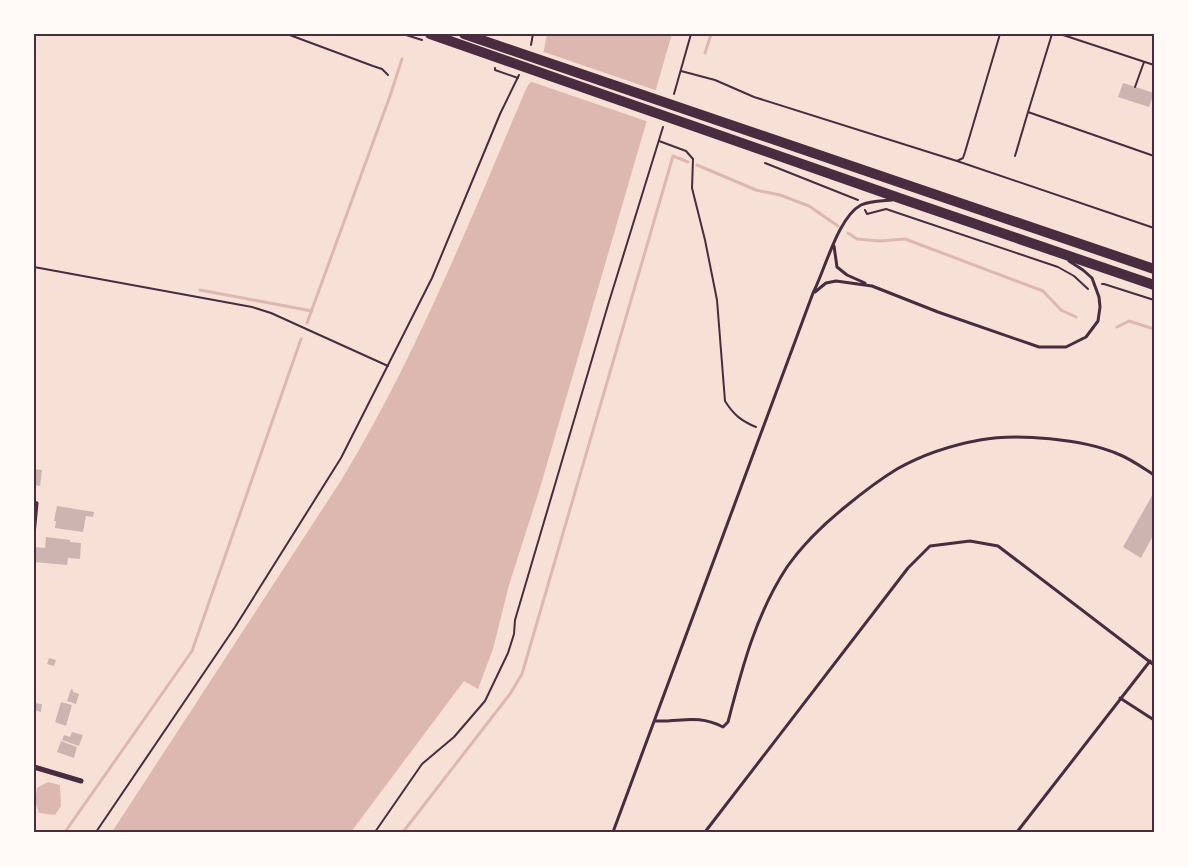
<svg xmlns="http://www.w3.org/2000/svg" width="1188" height="866" font-family="Figtree,sans-serif">
	<style>
		.water { fill: #dcb8b0 }
		.pier { fill: #f7e1d7 }
		.lines { fill: none; stroke-linecap: round; stroke-linejoin: round }
		.stream { stroke: #dcb8b0; stroke-width: 3 }
		.building { fill: #ccb4b1 }
		.path { stroke: #4a2c40; stroke-width: 2 }
		.service { stroke: #4a2c40; stroke-width: 3 }
		.minor { stroke: #4a2c40; stroke-width: 5 }
		.trunk { stroke: #4a2c40; stroke-width: 10 }
		.neatline { fill: none; stroke: #4a2c40; stroke-width: 2 }
	</style>
	<rect width="100%" height="100%" fill="#f7e1d7"/>
	<path class="water" d="M547 34H672L540 488 509 585 493 649 478 689 464 681 351 832H112L342 479C415 358 468 226 523 96L528 85 531 82 544 50Z
		M48 782 60 785 61 806 55 815 39 813 35 802 37 788Z"/>
	<path class="pier" d="M541 51 658 91 649 122 529 81Z"/>
	<g class="lines">
		<path class="stream" d="M705 53 711 34
			M697 165 756 190 780 195 809 206 838 226
			M848 233 857 239 880 241 905 239 1043 291 1061 310 1076 317
			M200 290 312 311
			M307 323 390 96 402 59
			M1117 327 1129 321 1154 329
			M65 832 192 651 301 339
			M403 832 510 694 522 674 673 156 688 162"/>
	</g>
	<path class="building" d="M1123 83 1154 93 1149 107 1118 97Z
		M34 469 42 470 40 486 34 485Z
		M1154 492V534L1141 558 1123 547Z
		M57 506 94 512 93 517 86 516 83 532 55 528 56 521H54Z
		M46 537 70 540V542L81 543 80 559 68 558 67 565 34 562V547L45 548Z
		M49 658 56 660 54 666 47 664Z
		M71 689 73 690V692L79 694 76 704 67 701Z
		M61 702 72 705 66 726 55 722Z
		M35 703 42 704 41 712 34 710Z
		M72 732 83 735 79 746 62 740 64 735 70 737Z
		M61 741 77 747 74 758 57 752Z"/>
	<g class="lines">
		<path class="path" d="M287 34 373 66 382 69 388 75
			M403 34 422 40
			M1060 34 1154 65
			M531 45 533 34
			M495 68V70L518 78
			M681 71 715 80 754 97 957 161 963 158 965 152 1000 34
			M1135 87 1144 62
			M674 94 691 34
			M1028 112 1052 34
			M659 141 686 151 693 159 692 188 705 240 717 300 725 401C733 414 741 421 756 427
			M1015 156 1028 112 1154 156
			M957 161 1154 228
			M765 163 858 200
			M865 210 867 214 886 209 1058 267 1074 276 1088 289
			M34 267 252 307 271 313 388 366
			M1102 284H1104L1154 300
			M96 832 235 627 341 458 432 278 500 114 519 75
			M375 832 422 764 454 737 485 701 508 653 514 634 515 620 608 305 663 127"/>
		<path class="service" d="M834 246 837 267 847 275 865 283
			M815 292 826 283 836 281 872 286 938 312 1039 347H1066L1086 337 1098 321 1100 307 1099 297 1092 278 1083 270 1069 261
			M34 502 37 503 34 535
			M1120 698 1154 720
			M655 721C682 722 697 714 723 727L728 722C742 668 756 614 787 567 803 544 824 524 845 507 862 493 879 480 897 469 922 455 952 445 980 440 1017 433 1083 439 1118 454 1131 459 1143 468 1154 475
			M613 832 813 293C825 270 838 217 861 205 870 201 882 201 892 200
			M705 832 908 568 930 546 970 541 998 546 1154 665
			M1017 832 1150 661"/>
		<path class="minor" d="M34 767 81 781"/>
		<path class="trunk" d="M430 34 902 199 1154 285
			M464 34 1154 269"/>
	</g>
	<rect width="1188" height="866" fill="none" stroke="#fffaf5" stroke-width="70"/>
	<rect x="35" y="35" width="1118" height="796" class="neatline"/>
</svg>
